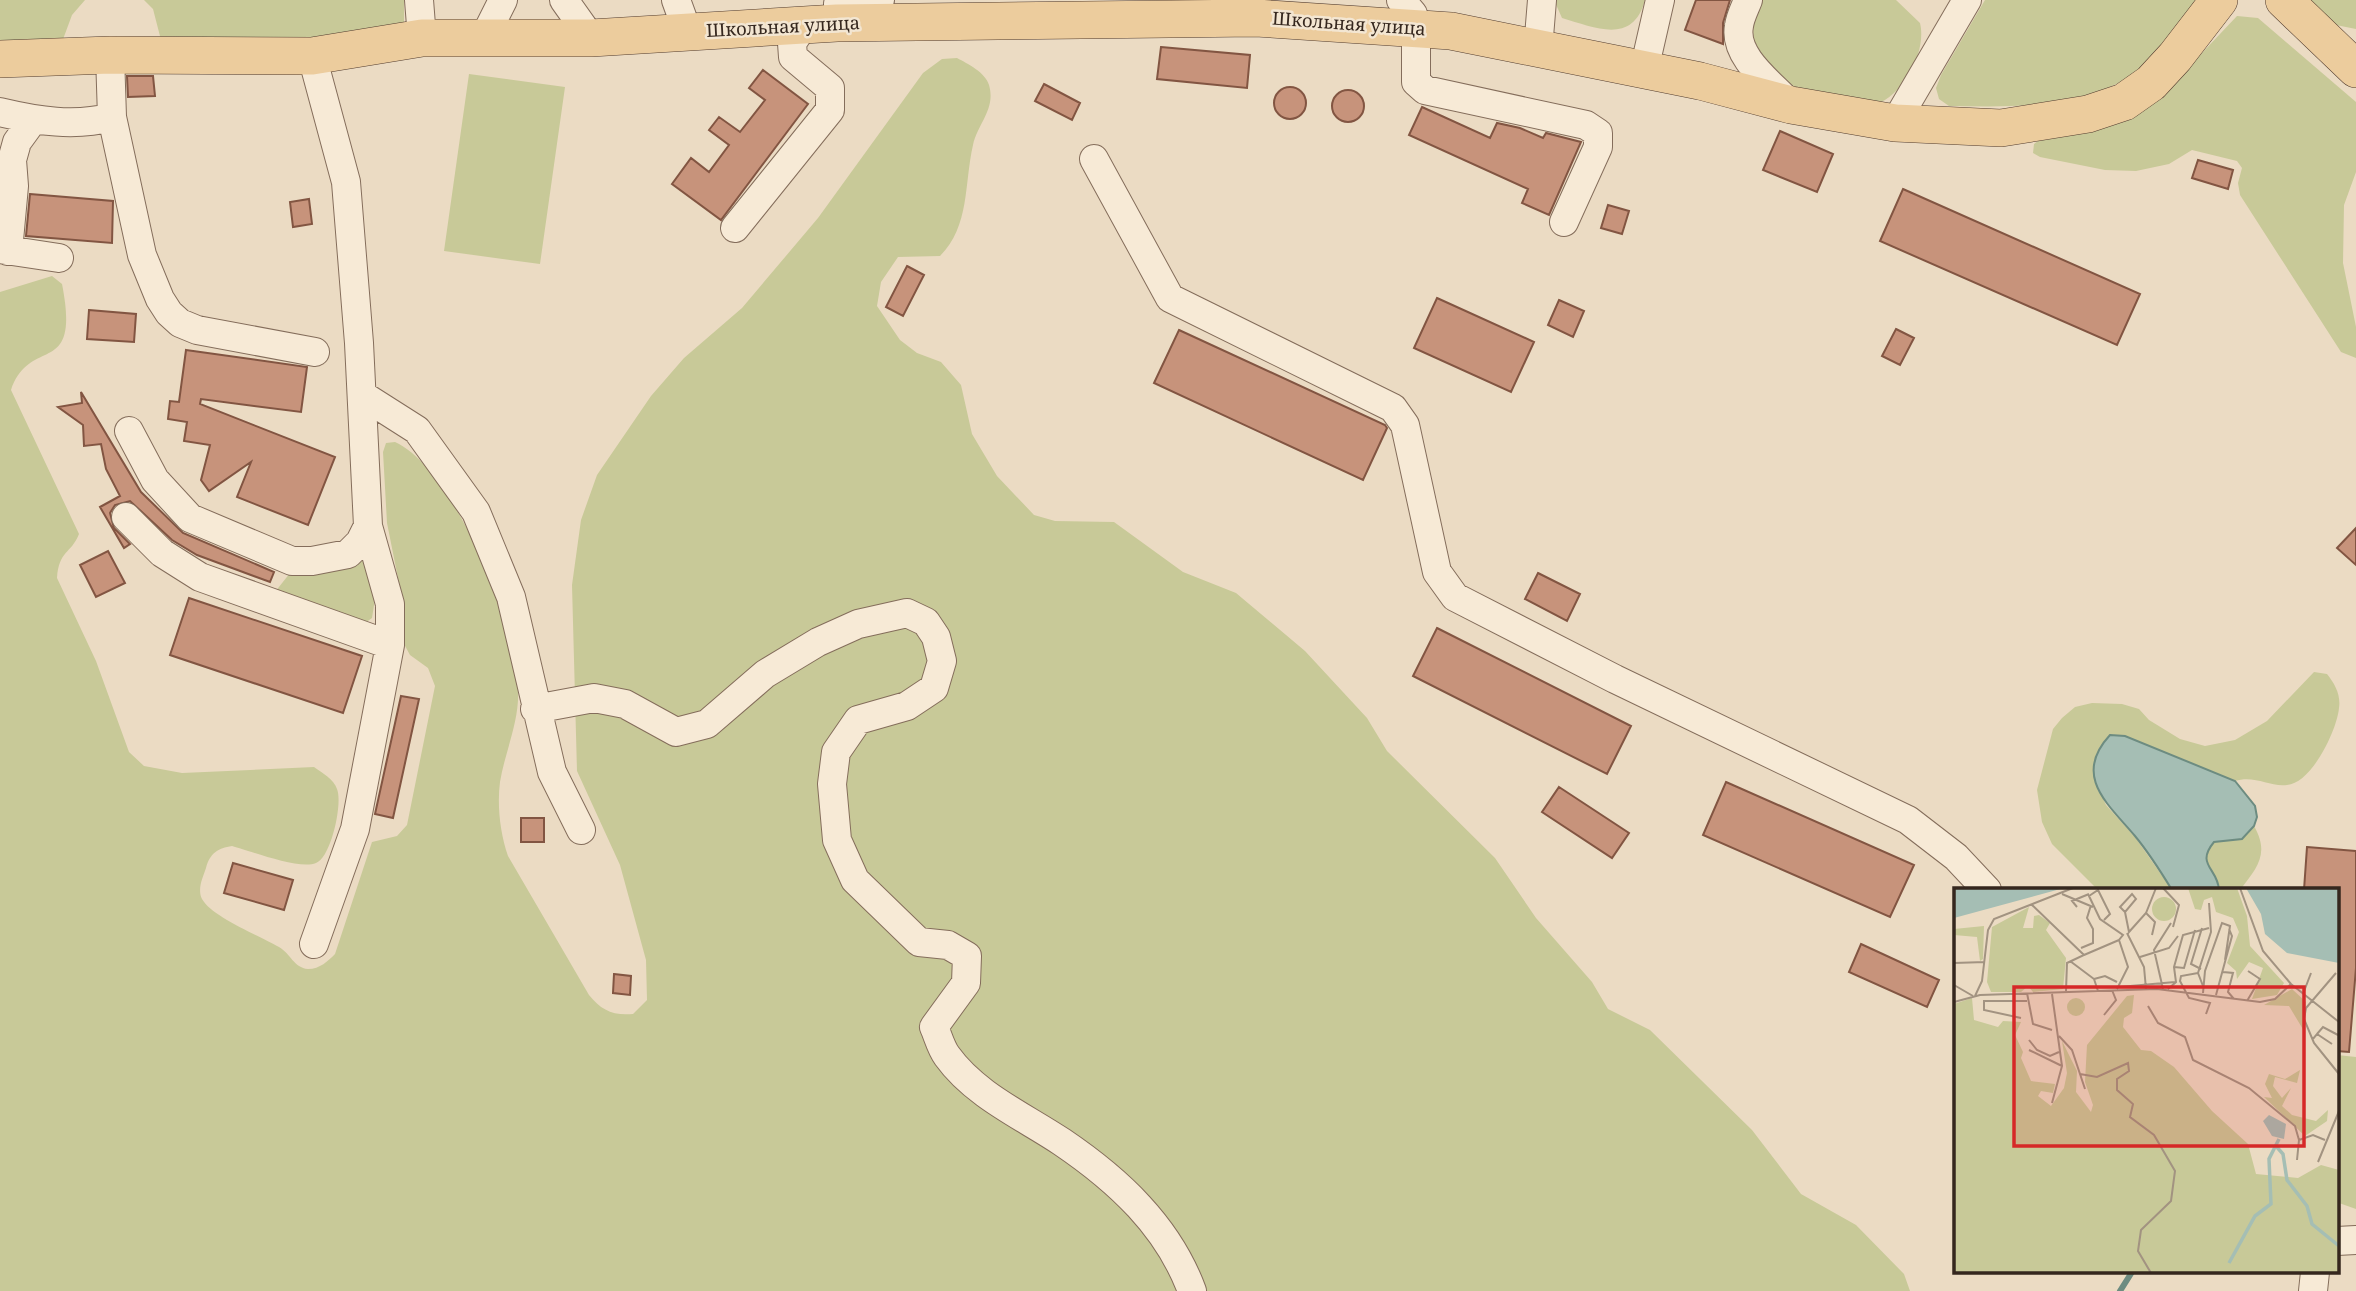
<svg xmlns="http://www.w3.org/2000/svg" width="2356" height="1291" font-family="'Noto Serif',serif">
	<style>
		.green { fill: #c8c998 }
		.water { fill: #a5beb4; stroke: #6d8c81; stroke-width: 2 }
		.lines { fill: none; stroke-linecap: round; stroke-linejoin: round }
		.stream { stroke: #6d8c81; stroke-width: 6 }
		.building { fill: #c7937b; stroke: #825542; stroke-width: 2 }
		.minor-casing { stroke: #846d5b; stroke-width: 30 }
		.major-casing { stroke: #523c2f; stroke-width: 38 }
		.minor { stroke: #f7ead6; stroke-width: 28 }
		.major { stroke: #eccc9d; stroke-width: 37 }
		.labels { text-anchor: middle; stroke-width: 5; stroke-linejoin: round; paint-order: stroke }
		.street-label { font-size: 18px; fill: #35271e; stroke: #f3e6d2 }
		.inset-river { fill: none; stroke: #a5beb4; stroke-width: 3.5 }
		.inset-road { fill: none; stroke: #a29381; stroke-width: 2 }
		.view { fill: #d62828; fill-opacity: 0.15; stroke: #d62828; stroke-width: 3.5 }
		.inset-edge { fill: none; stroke: #35271e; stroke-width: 3.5 }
	</style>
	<rect width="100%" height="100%" fill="#ebdbc3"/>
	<path class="green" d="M0 0H85L72 15 62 42 0 43Z
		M144 0H404V23L371 37 161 40 153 9Z
		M1554 0H1645C1633 45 1596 28 1562 18Z
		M1762 0H1896L1920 23C1927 51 1904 95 1876 104L1796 88C1786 82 1779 74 1771 65 1748 39 1750 32 1762 0Z
		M1985 0H2199L2197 10C2178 30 2159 56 2136 72 2083 110 2012 107 1949 106L1939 99 1936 88 1941 75Z
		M2306 0H2356V29L2336 25Z
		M2237 16 2258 18 2356 102V172L2344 205 2343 263 2356 327V358L2341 352 2240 195 2238 183 2242 168 2237 161 2192 150 2169 164 2136 171 2105 170 2040 157 2033 153 2034 144 2038 141 2088 132 2184 72Z
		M957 58C968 64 985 72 989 85 996 109 978 123 973 145 964 184 970 226 940 256L898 257 881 282 877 306 900 340 917 353 941 362 961 385 972 434 997 476 1034 515 1055 521 1114 522 1183 572 1236 593 1305 651 1367 718 1387 751 1495 858 1536 918 1592 982 1608 1009 1650 1030 1752 1130 1801 1194 1856 1225 1904 1274 1910 1291H0V292L52 276 62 284C81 380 30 334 11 390L79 534C71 554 59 550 57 578L96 661 129 752 144 766 182 773 314 767C322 773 334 779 337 789 343 803 331 858 316 863 299 870 251 851 232 846 218 848 210 853 206 868 203 877 197 889 202 899 212 917 260 936 279 947 290 953 294 968 308 969 320 969 328 961 335 954L372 842 397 836 407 825 435 686 428 668 410 655 404 644 403 603 387 523 383 452 386 443 395 442C456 470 514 624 518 688 520 721 505 751 500 782 497 805 500 833 508 856L589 995C601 1010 613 1016 633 1014L647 1000 646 960 620 865 577 771 572 585 581 520 597 475 651 396 684 358 742 308 818 218 923 73 942 59Z
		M469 74 565 87 540 264 444 251Z
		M364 557 375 599 372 618 365 623 275 592 290 573Z
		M2314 672 2327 674C2335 684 2341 695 2339 708 2337 730 2312 783 2287 785 2269 787 2255 775 2235 781L2125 736 2096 783 2106 805 2135 837 2172 890H2098L2052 844 2042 822 2037 790 2053 729 2062 718 2075 707 2092 703 2122 704 2139 709 2149 720 2180 739 2205 746 2235 740 2267 721Z
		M2254 826C2270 854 2257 868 2240 890H2219C2218 868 2196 866 2214 842L2242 839Z
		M2337 1055 2356 1057V1209L2339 1203 2337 1194Z"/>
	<path class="water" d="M2110 735 2125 736 2235 781 2255 806 2257 817 2254 826 2242 839 2214 842C2195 865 2218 868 2219 890H2172C2161 872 2149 853 2135 836 2108 804 2072 776 2110 735Z"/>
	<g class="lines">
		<path class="stream" d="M2120 1291 2132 1272"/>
	</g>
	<path class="building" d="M1696 0H1730L1723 23V44L1685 30Z
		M1161 47 1250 55 1247 88 1157 79Z
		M763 70 808 104 721 220 672 184 691 158 709 172 729 145 709 130 719 117 740 132 765 100 749 88Z
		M127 76H153L155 96 128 97Z
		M1044 84 1080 103 1072 120 1035 101Z
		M1274 103a16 16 0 1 1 32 0a16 16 0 1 1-32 0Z
		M1332 106a16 16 0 1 1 32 0a16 16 0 1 1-32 0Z
		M1422 107 1490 138 1497 123 1520 128 1543 138 1546 133 1581 142 1549 215 1522 203 1528 189 1409 135Z
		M1780 131 1833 154 1817 192 1763 170Z
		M2198 160 2233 170 2228 189 2192 178Z
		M1903 189 2140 294 2117 345 1880 241Z
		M30 194 113 201 112 243 26 236Z
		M309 199 312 224 293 227 290 202Z
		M1608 205 1629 211 1622 234 1601 228Z
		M907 266 924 275 903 316 886 307Z
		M1437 298 1534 342 1511 392 1414 348Z
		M1559 300 1584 311 1573 337 1548 325Z
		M89 310 136 314 134 342 87 339Z
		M1896 329 1914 338 1900 365 1882 356Z
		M1179 330 1385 425 1387 428 1363 480 1154 383Z
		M186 350 307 367 301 412 201 399 200 404 335 457 308 525 237 497 251 462 209 491 201 480 210 445 184 441 187 422 168 419 170 401 179 402Z
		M81 392 141 492 183 533 274 572 270 582 197 555 172 540 130 501 115 505 110 513 114 528 130 544 124 548 100 507 120 496 106 469 101 444 84 446 83 425 58 407 82 403Z
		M2356 528V565L2337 548Z
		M108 551 125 583 96 597 80 565Z
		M1538 573 1580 594 1567 621 1525 599Z
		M189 598 362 656 343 713 170 655Z
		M1437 628 1631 726 1607 774 1413 676Z
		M401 696 419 699 393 818 375 814Z
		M1726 782 1914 865 1890 917 1703 835Z
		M1559 787 1629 833 1612 858 1542 812Z
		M521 818H544V842H521Z
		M2307 847 2356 851V968L2349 1052 2337 1051V890H2304Z
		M233 863 293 880 284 910 224 893Z
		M1861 944 1939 980 1927 1007 1849 972Z
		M614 974 631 976 630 995 613 993Z"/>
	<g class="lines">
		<g class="minor-casing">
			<path id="minor" d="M419 0 422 38
				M564 0 591 38
				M676 0 688 33
				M1401 0 1413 14 1416 27V82L1425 90 1586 125 1598 133V147L1564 222
				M1748 0C1745 8 1740 17 1739 26 1733 57 1772 84 1791 105
				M838 4 880 0
				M484 38 503 0
				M1538 49 1542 0
				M110 55 112 117 142 255 160 299 169 313 180 323 197 330 315 352
				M312 56 346 182 359 343 368 526 390 604V645L355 829 314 944
				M1644 70 1660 0
				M0 112C38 121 74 127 112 117
				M1895 123 1967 0
				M1094 159 1170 298 1393 408 1405 425 1437 572 1455 597 1615 679 1908 820 1956 857 1987 890
				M735 228 830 110V88L793 57 792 43 804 25
				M0 249 59 258
				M8 251 14 186 12 160 17 142 33 120
				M362 395 417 430 476 512 511 597 552 772 581 830
				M129 431 155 480 190 518 292 561H312L348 554 360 542 368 526
				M126 517 162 553 200 577 390 645
				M535 709 594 698 625 704 676 732 707 724 765 674 818 642 858 624 907 613 926 622 936 637 942 661 934 688 907 706 858 720 836 752 832 784 837 840 855 880 919 942 948 945 967 956 966 983 934 1027C938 1036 941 1048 947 1056 975 1095 1023 1116 1062 1142 1118 1180 1168 1226 1192 1291
				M2337 1241 2356 1240
				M2313 1291 2315 1272"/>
		</g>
		<g class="major-casing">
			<path id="major" d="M2284 0 2356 69
				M0 59 110 55 312 56 422 38H591L837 23 1256 18 1451 31 1700 81 1791 105 1895 123 2001 128 2088 114 2124 102 2151 83 2175 57 2219 0"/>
		</g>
		<use href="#minor" class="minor"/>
		<use href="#major" class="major"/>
	</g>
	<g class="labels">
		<g class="street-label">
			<text transform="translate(1349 24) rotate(4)" y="6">Школьная улица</text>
			<text transform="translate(783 27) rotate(-3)" y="6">Школьная улица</text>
		</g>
	</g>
	<g transform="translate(1954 888)">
		<rect width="385" height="385" fill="#ebdbc3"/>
		<path d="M234 0H283L293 28 296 58 330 95 323 107 298 111 309 80 295 74 283 91 282 83 273 75 285 44 279 30 262 24 258 9 250 12 247 22 241 21ZM198 21a12 12 0 1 1 24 0a12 12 0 1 1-24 0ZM75 19 69 40H79L80 28 85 27 96 35 92 42 112 70 109 101 79 104 74 98 67 104H37L33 94 38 39ZM30 38 29 71 26 73 23 49 0 47V41ZM338 101 352 114 350 143 335 118 310 117ZM180 107 178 125 170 130 169 139 187 162 197 163 220 179 258 223 294 256 302 286 344 290 367 277 385 282V385H0V116L18 110 20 132 44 139 49 133 67 134 61 147 69 164 67 170 77 193 101 196 99 205 87 203 84 208 97 218 110 200 113 185 108 153 123 183 122 204 137 224 139 217 131 194 133 157 173 108ZM113 119a9 9 0 1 1 18 0a9 9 0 1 1-18 0ZM346 182 343 195 321 189 319 198 328 210 337 200 328 218 338 227 362 233 374 222 373 233 351 248 310 209 318 210 311 196 315 186 331 191Z" fill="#c8c998"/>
		<path d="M0 0H110L0 30ZM292 0H385V75L333 65 311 46 307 26ZM315 227 332 236 330 251 318 248 309 233Z" fill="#a5beb4"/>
		<path class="inset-river" d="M321 257 329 266 333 292 353 318 358 336 385 358M275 375 301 328 317 316 315 271 325 251"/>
		<path class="inset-road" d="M209 0 225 17 219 39M286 0 309 63 337 96M108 6 139 19M77 16 130 67 113 75 112 103M123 19 118 13 135 6M171 24 166 19 178 6 182 11 171 24 175 44 192 25 202 0M192 25 201 34 198 47M150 32 156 26 144 2 135 8 146 31 169 47 165 52 174 79 163 101M173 45 190 79 192 101M127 60 139 55V41L133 30 137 17M130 67 165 52M186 69 215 60 224 48M116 73 140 91 144 103M0 75 31 74M220 79 230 80 241 42M247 81 237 76 248 40M269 84 279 85 274 104 280 111M244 85 227 88 226 93 235 110 256 115 252 126M382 85 352 120 350 131 360 155 385 186M140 91 151 88 163 94M0 97 19 108M249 98 244 85 257 44 255 15M165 99 221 94M209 101 200 62 217 35M214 101 222 94 220 79 229 47 255 40M73 105 79 136 98 142M249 105 251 83 268 35 276 38 271 72M98 106 108 178 98 215M349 106 357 85M262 107 278 48 275 41M21 108 28 93 34 42 40 31 119 0M293 113 306 91 294 83M0 114 26 107 203 101 306 114 321 111 337 96 385 134M194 118 204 135 231 149 239 172 295 200 341 238 345 252 343 272M150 127 162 112 158 102M67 130 30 122V113H73M363 146 369 139 384 147M105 148 118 162 131 201M75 152 83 162 96 168 105 164M358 152 363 146 378 156M75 162 108 178M126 186 143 189 174 175 175 183 163 191V202L179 216 176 229 200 247 221 283 217 313 187 342 184 363 197 385M345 252 359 247 371 252M364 274 385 223"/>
		<path class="view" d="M60 99H350V258H60Z"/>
		<rect width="385" height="385" class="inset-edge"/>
	</g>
</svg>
